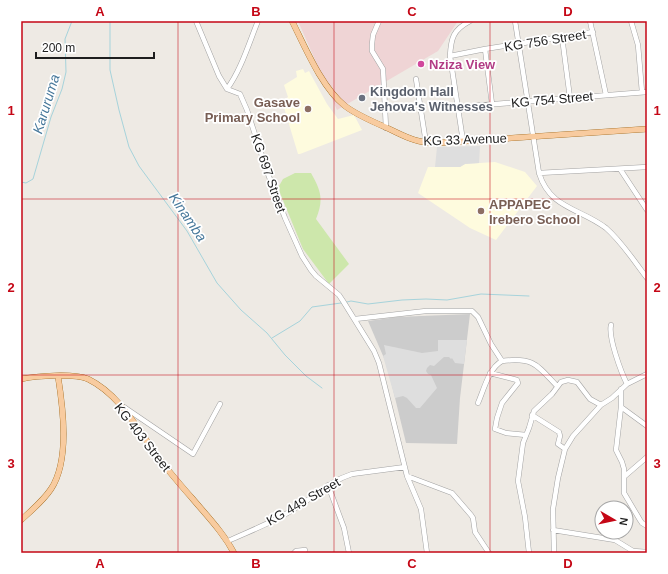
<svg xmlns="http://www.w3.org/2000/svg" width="668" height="574" font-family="Helvetica,sans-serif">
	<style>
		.commercial { fill: #efd4d5 }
		.education { fill: #fefbde }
		.religious { fill: #ccc }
		.grass { fill: #cde7ab }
		.parking { fill: #dedede }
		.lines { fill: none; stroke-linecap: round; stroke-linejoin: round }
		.stream { stroke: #a6d3db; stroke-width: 1 }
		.minor-casing { stroke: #a2a2a2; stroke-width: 5.5 }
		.major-casing { stroke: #925805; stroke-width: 6 }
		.minor { stroke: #fff; stroke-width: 4.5 }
		.major { stroke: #f8cb9f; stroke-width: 5.5 }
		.grid { fill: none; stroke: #c50716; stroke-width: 1; stroke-opacity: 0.55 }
		.hotel-dot { fill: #d1479c; stroke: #fff; stroke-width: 1.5 }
		.worship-dot { fill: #6b7280; stroke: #fff; stroke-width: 1.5 }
		.education-dot { fill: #8d6e63; stroke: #fff; stroke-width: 1.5 }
		.labels { text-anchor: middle; stroke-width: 3.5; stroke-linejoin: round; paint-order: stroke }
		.street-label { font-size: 13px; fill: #1e1e1e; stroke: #fff }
		.hotel-label { font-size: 13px; font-weight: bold; fill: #b23c85; stroke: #fff; text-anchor: start }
		.worship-label { font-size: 13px; font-weight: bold; fill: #5b616d; stroke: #fff; text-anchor: start }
		.education-label { font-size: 13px; font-weight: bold; fill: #785e54; stroke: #fff; text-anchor: end }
		.water-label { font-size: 14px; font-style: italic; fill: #47789b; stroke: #fff }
		.neatline { fill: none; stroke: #c50716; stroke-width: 1.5 }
		.grid-label { font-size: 13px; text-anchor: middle; font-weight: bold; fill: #c50716 }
	</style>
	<rect width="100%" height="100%" fill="#eeeae4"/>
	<path class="commercial" d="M298 21H458L438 51 337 110Z"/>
	<path class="education" d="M303 69 305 73 309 71 327 104 338 119 354 115 362 130 300 154H298L282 101 288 97 284 85 297 77 296 71Z
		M495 162 525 172 537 186 496 240 470 228 418 193 428 167H460L465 164Z"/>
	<path class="religious" d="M470 314 460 398 457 444 406 443 387 365 368 321 397 317Z"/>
	<path class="grass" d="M295 173H311C321 191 324 199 316 219L349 264 329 284 303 249 280 193 279 186 283 179Z"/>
	<path class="parking" d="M480 146 479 163 465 164 460 167H435L437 147Z
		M438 340H467L464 364 455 363 452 358 451 359 449 357H444L434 366 430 365 427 368 426 371 428 374 431 375 437 388 420 408H416L407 398 403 396 395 398 383 356 386 354 384 345 422 353 438 351Z"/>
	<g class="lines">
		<path class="stream" d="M110 21V70L119 110 129 147 139 166 187 231 217 283 241 310 267 333 285 355 306 376 322 388
			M21 182 26 183 33 179 51 117 62 89 66 72 65 39 72 21
			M347 302 351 301 368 304 402 300 426 299 447 300 481 294 529 296
			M272 338 300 321 312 307 341 303"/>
		<g class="minor-casing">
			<path id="minor" d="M196 21 219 76 227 89 240 94 247 110 268 174 285 218 302 256 311 270 316 276 339 295 343 301 374 351 379 363 407 476 421 509 427 553
				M379 21 373 35 372 44V51L383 69 386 128
				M515 21 539 173C550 209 580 208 606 228 622 242 634 261 647 278
				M590 21 606 95
				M631 21 638 45 642 92
				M562 37 570 98
				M485 49 492 104
				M450 56 485 49 593 32
				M416 79 426 143
				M227 89C241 70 249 43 258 21
				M458 107 647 92
				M463 141 450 56C451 38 453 30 470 21
				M620 169 647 210
				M539 173 647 167
				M355 319 426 311H472L478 317 491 344 502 361
				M611 325C608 337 621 372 627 384
				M490 373 517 380 518 383 502 403 497 418 495 429 506 433 526 435
				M621 389V407L616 450 622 462 624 469V493L640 520 642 523 647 526
				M478 403C484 389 489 368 502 361 534 357 537 365 557 386
				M124 407 193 454 220 404
				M621 407 647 426
				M532 415 559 432 560 436 558 444 565 449
				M407 476 452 493 471 515 473 518 475 532 489 553
				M625 476 647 457
				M328 485 344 528 349 553
				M553 530 615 540 633 551 647 552
				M228 541C250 531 274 522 294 509 314 497 330 481 352 474L405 467
				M294 553 296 551 305 550
				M529 553 525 517 518 481 523 443 529 428 534 411 552 394 561 382 568 380 577 382 590 399 601 405
				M554 553 553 509 558 478 565 449 573 436 601 405 612 398 627 384 647 374"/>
		</g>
		<g class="major-casing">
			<path id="major" d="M292 21C305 47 322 88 345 106 357 115 371 121 385 127 405 136 414 143 437 143L647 129
				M21 379C36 376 73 373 88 379 123 396 141 436 164 465 173 476 182 487 192 498 207 516 223 532 234 553
				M21 520C31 511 43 501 51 489 70 460 63 408 58 376"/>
		</g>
		<use href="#minor" class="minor"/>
		<use href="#major" class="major"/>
	</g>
	<path class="grid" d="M178 21V553M334 21V553M490 21V553M21 199H647M21 375H647"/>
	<circle class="hotel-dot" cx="421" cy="64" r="4"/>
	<circle class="worship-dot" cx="362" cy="98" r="4"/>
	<g class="education-dot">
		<circle cx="308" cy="109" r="4"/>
		<circle cx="481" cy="211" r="4"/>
	</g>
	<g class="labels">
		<g class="street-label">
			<text transform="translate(545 40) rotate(-9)" y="5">KG 756 Street</text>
			<text transform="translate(552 99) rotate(-5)" y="5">KG 754 Street</text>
			<text transform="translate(465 139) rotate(-2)" y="5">KG 33 Avenue</text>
			<text transform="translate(269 173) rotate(71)" y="5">KG 697 Street</text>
			<text transform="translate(143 437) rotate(52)" y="5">KG 403 Street</text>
			<text transform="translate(303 501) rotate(-30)" y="5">KG 449 Street</text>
		</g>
		<g class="hotel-label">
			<text x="429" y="69">Nziza View</text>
		</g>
		<g class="worship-label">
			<text x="370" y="96">Kingdom Hall<tspan x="370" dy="15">Jehova's Witnesses</tspan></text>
		</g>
		<g class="education-label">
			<text x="300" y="107">Gasave<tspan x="300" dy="15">Primary School</tspan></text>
			<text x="489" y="209" text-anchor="start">APPAPEC<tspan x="489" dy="15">Irebero School</tspan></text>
		</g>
		<g class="water-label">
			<text transform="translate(46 104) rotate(-73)" y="5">Karuruma</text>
			<text transform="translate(188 217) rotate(56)" y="5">Kinamba</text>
		</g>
	</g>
	<rect width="668" height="574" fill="none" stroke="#ffffff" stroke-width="44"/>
	<g transform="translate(614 520) rotate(99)"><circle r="19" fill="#ffffff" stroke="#a5a5a5"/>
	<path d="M0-3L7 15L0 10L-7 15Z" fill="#c50716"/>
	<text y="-6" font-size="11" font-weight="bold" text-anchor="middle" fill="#1e1e1e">N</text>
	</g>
	<path d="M36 52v6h118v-6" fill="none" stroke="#1e1e1e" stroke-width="2"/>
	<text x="42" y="52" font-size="12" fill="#1e1e1e" stroke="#ffffff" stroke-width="3" paint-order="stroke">200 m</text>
	<rect x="22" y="22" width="624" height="530" class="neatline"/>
	<g class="grid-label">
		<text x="100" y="16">A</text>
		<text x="256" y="16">B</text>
		<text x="412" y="16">C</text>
		<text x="568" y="16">D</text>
		<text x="11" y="115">1</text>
		<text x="657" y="115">1</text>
		<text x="11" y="292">2</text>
		<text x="657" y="292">2</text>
		<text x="11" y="468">3</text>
		<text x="657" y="468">3</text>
		<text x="100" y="568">A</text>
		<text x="256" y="568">B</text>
		<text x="412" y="568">C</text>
		<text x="568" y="568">D</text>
	</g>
</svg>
